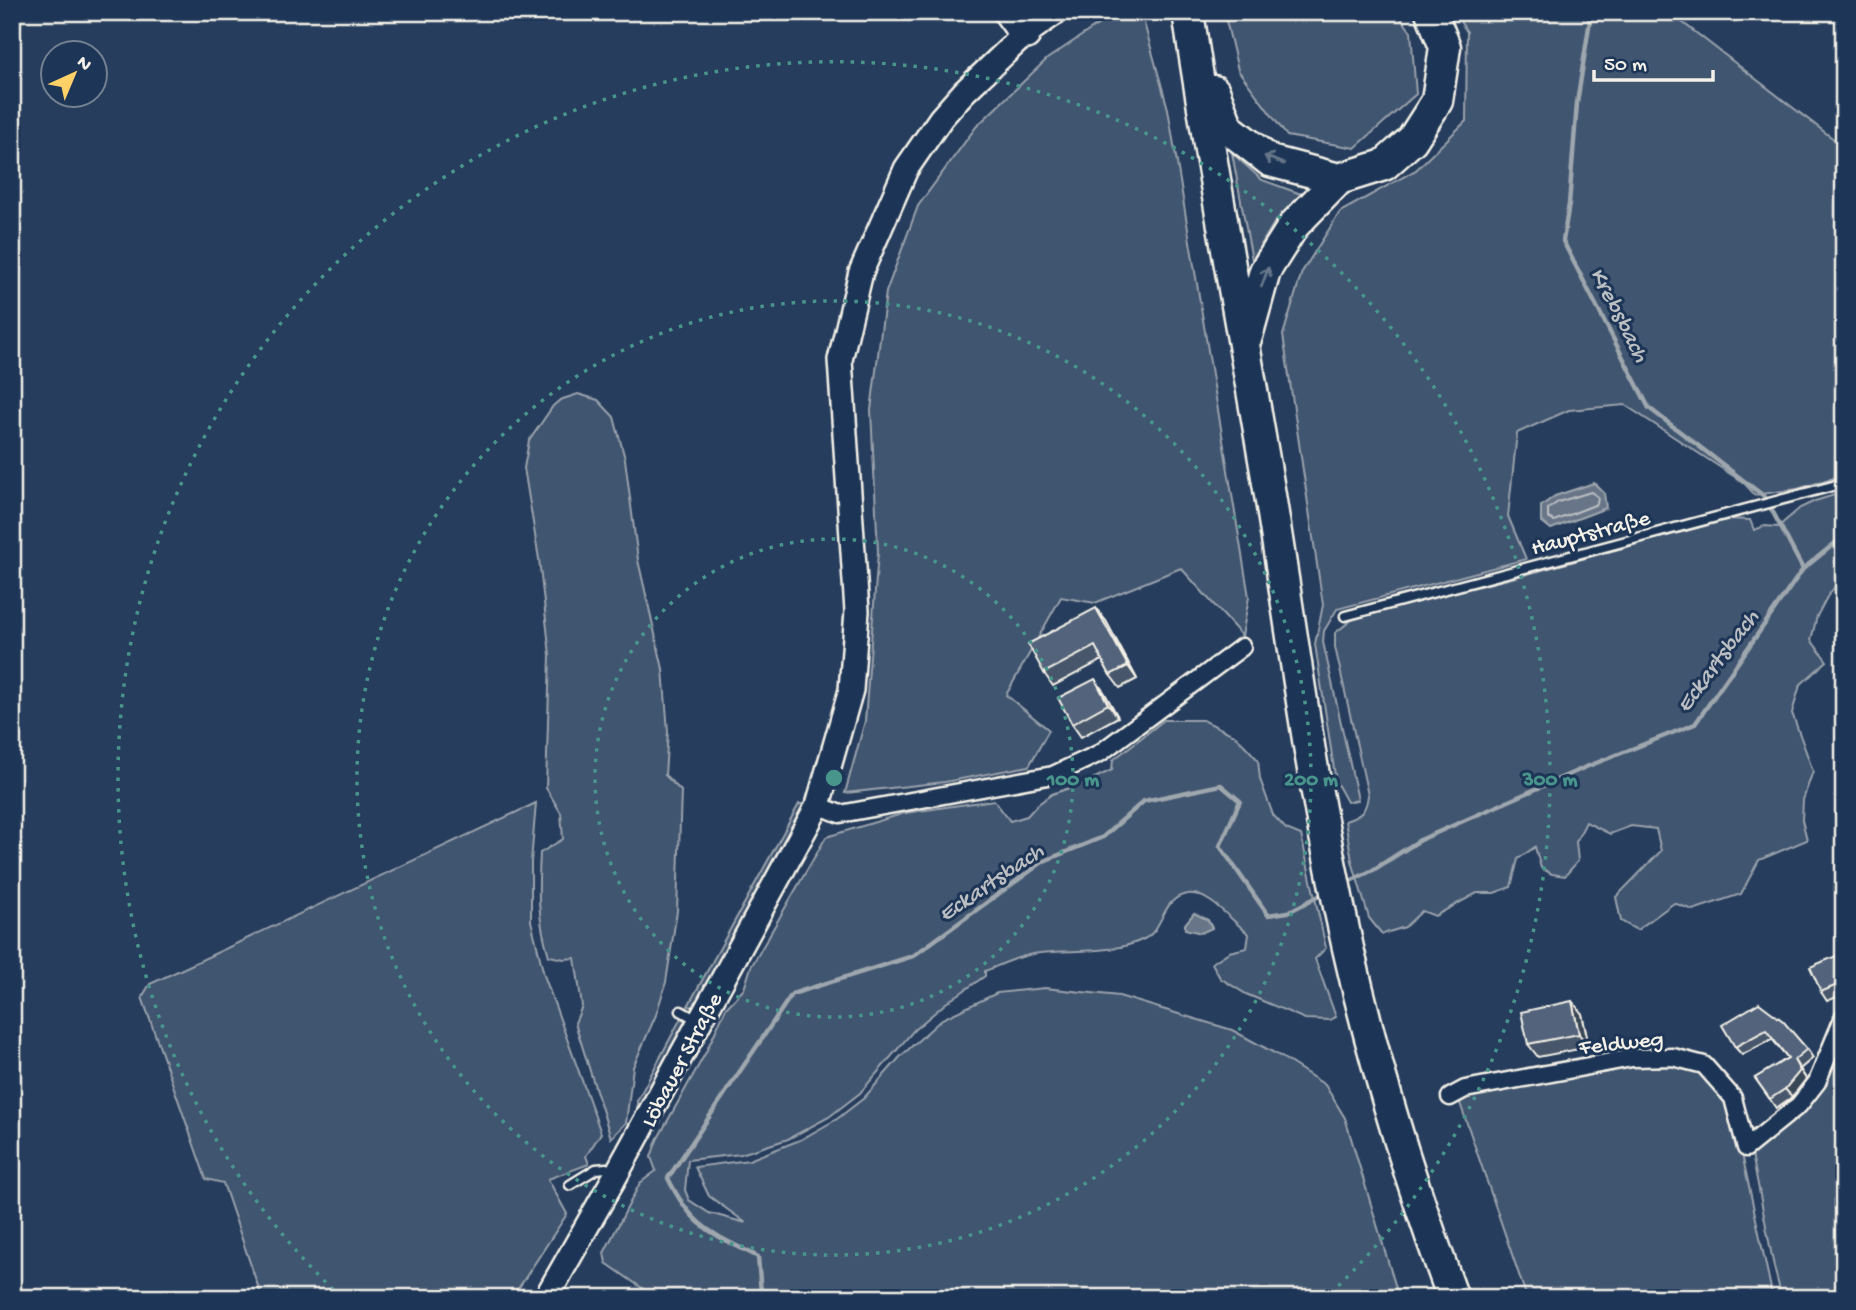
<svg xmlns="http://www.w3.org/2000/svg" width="1856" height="1310" font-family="'Gochi Hand',sans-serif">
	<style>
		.green { fill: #40546f; stroke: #9aa2ac; stroke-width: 2 }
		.water { fill: #677588; stroke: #9fa7ae; stroke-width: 2 }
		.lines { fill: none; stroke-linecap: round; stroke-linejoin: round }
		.shore { stroke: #bcbfc2; stroke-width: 2 }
		.stream { stroke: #9fa7ae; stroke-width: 4.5 }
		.lane-casing { stroke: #f4f1e8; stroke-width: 13 }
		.street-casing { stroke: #f4f1e8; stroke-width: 21 }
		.secondary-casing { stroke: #f4f1e8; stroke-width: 28 }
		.highway-casing { stroke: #f4f1e8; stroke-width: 35 }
		.lane { stroke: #1d3557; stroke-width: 8 }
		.street { stroke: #1d3557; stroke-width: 16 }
		.secondary { stroke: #1d3557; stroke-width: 23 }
		.highway { stroke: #1d3557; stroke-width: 30 }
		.wall { fill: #47566a; stroke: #f4f1e8; stroke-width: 2 }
		.shaded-wall { fill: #394656; stroke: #f4f1e8; stroke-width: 2 }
		.building { fill: #52647b; stroke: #f4f1e8; stroke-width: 2 }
		.oneway { stroke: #68778a }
		.ring { fill: none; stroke: #48958c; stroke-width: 3.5; stroke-dasharray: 3.5 7 }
		.labels { text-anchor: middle; stroke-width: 6; stroke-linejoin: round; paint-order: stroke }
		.street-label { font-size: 23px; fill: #f4f1e8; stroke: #1d3557 }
		.water-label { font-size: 24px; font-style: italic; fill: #bcbfc2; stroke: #1d3557 }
		.centre { fill: #48958c; stroke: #1d3557; stroke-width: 3.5 }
		.ring-label { font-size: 21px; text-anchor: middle; font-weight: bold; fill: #48958c; stroke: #1d3557; stroke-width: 6; stroke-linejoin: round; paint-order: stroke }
	</style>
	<rect width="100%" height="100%" fill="#263d5d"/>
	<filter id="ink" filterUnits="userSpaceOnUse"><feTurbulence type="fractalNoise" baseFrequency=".0143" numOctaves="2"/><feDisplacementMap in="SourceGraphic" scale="14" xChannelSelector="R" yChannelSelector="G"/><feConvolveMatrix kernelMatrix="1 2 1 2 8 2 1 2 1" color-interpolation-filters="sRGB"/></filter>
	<g filter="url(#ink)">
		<path class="green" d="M1117 12H1141L1168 109 1249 597 1242 636 1181 568 1095 603 1061 597 1006 695 1049 730 1029 766 945 782 845 793 865 721 878 552 871 410 886 292 918 206 976 127 1047 59Z
			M1224 12H1397L1411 32 1416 94 1355 148 1287 136 1238 70Z
			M1454 12H1669L1844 147V475L1797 489 1755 495 1744 483 1625 405 1569 410 1517 433 1508 516 1526 559 1337 609 1324 631 1323 642 1358 800 1347 802 1336 782 1315 644 1323 605 1283 335 1302 272 1340 212 1416 170 1466 121 1467 32Z
			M1232 153 1262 180 1301 194 1274 223 1252 260Z
			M578 394 598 400 614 417 625 459 638 560 663 669 668 731 665 775 681 791 677 911 666 982 656 1015 633 1067 626 1123 611 1138 575 1023 582 1006 575 958 564 959 549 956C537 917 538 893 540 853L563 839 561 813 546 788 550 655 539 559 524 468 529 441 553 406 560 400Z
			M1844 492V575L1827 597 1817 616 1811 640 1827 661 1800 685 1792 713 1813 771 1803 800 1802 820 1807 840 1759 860 1741 894 1693 910 1674 903 1637 930 1621 921 1616 897 1661 851 1656 829 1631 826 1610 834 1586 822 1576 842 1578 861 1565 876 1552 874 1541 868 1535 847 1518 859 1511 887 1494 893H1477L1435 916 1422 911 1405 927 1382 934 1369 918 1352 861 1345 821C1361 816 1366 812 1368 795L1335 647V633L1353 619 1384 610 1524 575 1728 519 1750 520 1754 530 1765 526 1778 527 1800 508 1815 501Z
			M1164 720H1203L1236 736 1258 760 1260 779 1273 815 1286 829 1301 835 1326 948 1315 959 1336 1017 1330 1020 1305 1019 1246 994 1220 978 1212 963 1229 952 1247 948 1249 934C1234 923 1208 891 1188 894 1162 897 1164 928 1146 938 1113 955 1075 949 1040 953 1021 955 1003 964 985 971V976L946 1003 914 1030 860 1093 829 1117 788 1139 741 1154 688 1160 685 1190 689 1200 709 1213 746 1223 709 1196 695 1167 749 1160 800 1140 837 1119 864 1098 900 1057 942 1019 997 993 1045 988 1119 996 1232 1030 1280 1056 1325 1085 1345 1118 1399 1298H667L652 1295 606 1263 604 1253 640 1183 656 1171 651 1157 657 1140 706 1052 726 1008 744 989 751 967 826 837 905 813 994 800 1010 821 1027 816 1037 805 1052 794 1084 783 1112 770 1113 760Z
			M536 803 531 862V921L544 975 601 1133 586 1156 589 1164 548 1179 567 1214 512 1298H262L223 1183 206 1179 142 997 150 984Z
			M799 804H802L801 817 697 1004 694 1007 688 1006Z
			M681 1018 686 1022V1028L638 1114 637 1101Z
			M1844 1025V1298H1782L1774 1267 1751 1149 1799 1111Z
			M1651 1062 1684 1064 1704 1073 1722 1090 1736 1126 1773 1298H1527L1460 1103 1466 1095Z"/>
		<path class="water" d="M1594 483 1604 493 1606 508 1551 529 1541 521V506L1555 496Z
			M1194 913 1208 920 1212 928 1201 933 1185 929V924Z"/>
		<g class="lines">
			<path class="shore" d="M1591 492 1598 497 1597 504 1554 521 1548 518V509L1558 502Z"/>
			<path class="stream" d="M1584 12 1590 20 1577 103 1569 204 1563 241 1649 408 1765 497 1803 569
				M1346 883 1373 870 1420 840 1586 767 1695 724 1803 569 1844 536
				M759 1298 761 1293 758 1257C712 1233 692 1228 668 1178L792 994 913 956 1044 861 1103 837 1144 801 1221 785 1240 801 1220 846 1268 915 1288 912 1325 893"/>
			<g class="lane-casing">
				<path id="lane" d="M1345 616 1844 483
					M681 1011 699 1021
					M570 1185 596 1169 606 1168 616 1175"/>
			</g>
			<g class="street-casing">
				<path id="street" d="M818 805 840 814 1053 775 1100 753 1242 647
					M1450 1097 1465 1089 1632 1058 1673 1057 1704 1065 1733 1098 1746 1148 1799 1105 1817 1082 1844 1016"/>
			</g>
			<g class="secondary-casing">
				<path id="secondary" d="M546 1298 616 1175 818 805 851 690 857 611 840 360 861 272 906 169 941 118 964 92 1025 34 1056 12"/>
			</g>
			<g class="highway-casing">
				<path id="highway" d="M1009 12 1025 34
					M1188 12C1212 176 1244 338 1271 501 1291 625 1307 749 1332 872 1360 1017 1402 1160 1453 1298
					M1214 91 1228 128 1270 161 1339 179
					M1247 336 1265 271 1294 225 1339 179 1384 165 1412 140 1437 101 1445 47 1431 12"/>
			</g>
			<use href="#lane" class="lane"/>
			<use href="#street" class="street"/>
			<use href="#secondary" class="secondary"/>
			<use href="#highway" class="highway"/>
		</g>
		<path class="wall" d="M1106 621 1137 679 1120 688 1110 675 1102 660 1053 686 1044 673Z
			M1104 692 1118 717 1081 737 1072 724Z
			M1841 954 1844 958V994L1827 1001 1821 992Z
			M1759 1003 1807 1049 1813 1058 1800 1069 1806 1079 1792 1097 1776 1108 1755 1078 1788 1058 1772 1039 1742 1055 1735 1047Z
			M1582 1014 1589 1047 1538 1057 1528 1044Z"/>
		<path class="shaded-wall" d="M1096 608 1106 621 1137 679 1128 666Z
			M1095 679 1104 692 1118 717 1108 704Z
			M1572 1001 1582 1014 1589 1047 1579 1034Z
			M1794 1060 1806 1079 1792 1097 1785 1089Z"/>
		<path class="building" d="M1096 608 1128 666 1110 675 1095 646 1044 673 1028 644Z
			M1095 679 1108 704 1072 724 1058 698Z
			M1841 954 1844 960V982L1821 992 1810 967Z
			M1572 1001 1579 1034 1528 1044 1521 1012Z
			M1759 1003 1783 1021 1807 1049 1794 1060 1800 1071 1785 1089 1770 1099 1755 1078 1788 1058 1766 1030 1735 1047 1722 1025Z"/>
		<defs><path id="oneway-shaft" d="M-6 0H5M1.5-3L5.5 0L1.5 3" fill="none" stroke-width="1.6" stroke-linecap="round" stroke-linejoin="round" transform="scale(1.75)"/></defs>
		<g class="oneway">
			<use href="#oneway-shaft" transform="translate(1274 160) rotate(-157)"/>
			<use href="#oneway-shaft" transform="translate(1265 277) rotate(-70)"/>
		</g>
	</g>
	<g class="ring">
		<circle cx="834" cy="778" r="239"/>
		<circle cx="834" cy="778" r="477"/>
		<path d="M341 1297A716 716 0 1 1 1327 1297"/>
	</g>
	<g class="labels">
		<g class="street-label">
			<text transform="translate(1590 531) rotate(-15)" y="8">Hauptstraße</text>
			<text transform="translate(1621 1041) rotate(-6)" y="8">Feldweg</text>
			<text transform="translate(680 1059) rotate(-62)" y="8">Löbauer Straße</text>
		</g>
		<g class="water-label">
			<text transform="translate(1621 314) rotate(63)" y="8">Krebsbach</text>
			<text transform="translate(1716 660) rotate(-53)" y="8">Eckartsbach</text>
			<text transform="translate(990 881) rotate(-34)" y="8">Eckartsbach</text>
		</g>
	</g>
	<circle cx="834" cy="778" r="10" class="centre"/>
	<g class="ring-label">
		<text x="1073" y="785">100 m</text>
		<text x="1311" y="785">200 m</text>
		<text x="1550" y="785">300 m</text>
	</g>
	<rect width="1856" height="1310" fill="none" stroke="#1d3557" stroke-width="42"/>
	<rect x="21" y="21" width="1814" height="1268" fill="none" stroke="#f4f1e8" stroke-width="2.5" filter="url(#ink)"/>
	<g transform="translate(74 74) rotate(44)"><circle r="33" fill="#1d3557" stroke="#738091" stroke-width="2"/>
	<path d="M0-5L12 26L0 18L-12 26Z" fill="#ffd166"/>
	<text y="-10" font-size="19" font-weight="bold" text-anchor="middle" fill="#f4f1e8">N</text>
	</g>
	<path d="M1594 70v10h119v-10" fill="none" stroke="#f4f1e8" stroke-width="3.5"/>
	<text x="1604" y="70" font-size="21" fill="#f4f1e8" stroke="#1d3557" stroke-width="5" paint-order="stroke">50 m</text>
</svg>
